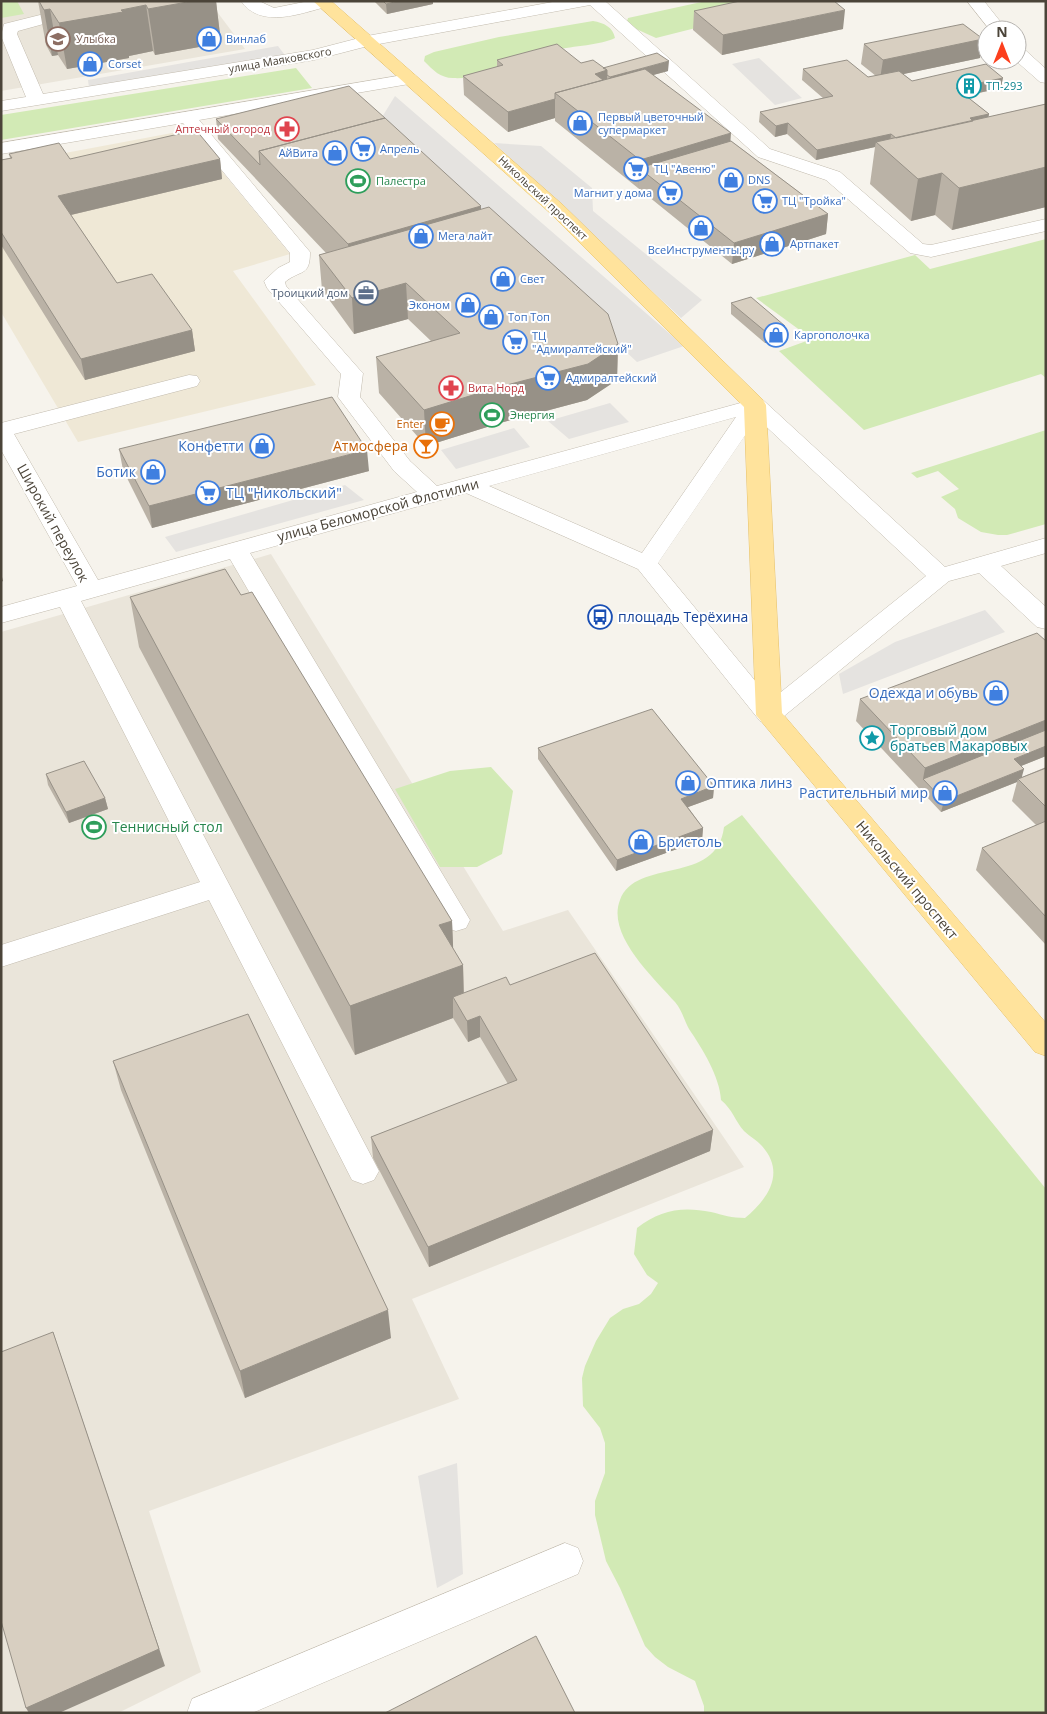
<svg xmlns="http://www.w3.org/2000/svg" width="1047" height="1714" font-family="'Open Sans',sans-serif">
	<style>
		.residential { fill: #eae5da }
		.education { fill: #efe8d6 }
		.green { fill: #d2eab5 }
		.parking { fill: #e5e3e0 }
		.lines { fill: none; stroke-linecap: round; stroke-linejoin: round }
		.minor-casing { stroke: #c2bbae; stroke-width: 1 }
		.major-casing { stroke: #e6c16a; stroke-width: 1 }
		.minor { fill: #fff; fill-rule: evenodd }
		.major { fill: #ffe39c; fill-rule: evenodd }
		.wall { fill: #bab2a6 }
		.shaded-wall { fill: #979187 }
		.building { fill: #d8cfc1; stroke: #979187 }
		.labels { text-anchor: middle; stroke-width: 4; stroke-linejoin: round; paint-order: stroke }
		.far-education-label { font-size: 11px; fill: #785e54; stroke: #fff; text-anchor: start }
		.far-shop-label { font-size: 11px; fill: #366cbe; stroke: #fff; text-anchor: start }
		.far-street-label { font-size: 11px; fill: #4b4439; stroke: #fff }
		.far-culture-label { font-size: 11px; fill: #0d838f; stroke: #fff; text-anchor: start }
		.far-health-label { font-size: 11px; fill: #be3a42; stroke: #fff; text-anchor: end }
		.far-leisure-label { font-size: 11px; fill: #27864d; stroke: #fff; text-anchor: start }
		.far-service-label { font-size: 11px; fill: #4e5e75; stroke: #fff; text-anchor: end }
		.far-food-label { font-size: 11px; fill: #c56008; stroke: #fff; text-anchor: end }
		.shop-label { font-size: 14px; fill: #366cbe; stroke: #fff; text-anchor: end }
		.food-label { font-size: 14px; fill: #c56008; stroke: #fff; text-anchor: end }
		.street-label { font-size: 14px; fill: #4b4439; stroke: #fff }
		.transit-label { font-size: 14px; fill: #164399; stroke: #fff; text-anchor: start }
		.culture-label { font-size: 14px; fill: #0d838f; stroke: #fff; text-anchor: start }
		.leisure-label { font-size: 14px; fill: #27864d; stroke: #fff; text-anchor: start }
	</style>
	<rect width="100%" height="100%" fill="#f6f3ec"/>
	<path class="residential" d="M1 1H209L245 49 1 91Z
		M271 554 503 931 568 910 744 1167 412 1299 459 1399 149 1511 201 1672 118 1713H1V632Z"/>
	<path class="education" d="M188 130 290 254 233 271 316 385 78 442 1 312V165Z"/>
	<path class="green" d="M1 1H17L24 14 1 18Z
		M706 1H803L656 38 634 28 627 21 628 18Z
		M593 21C604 23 613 27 615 38 602 45 572 46 556 50 524 59 485 80 453 78 440 78 433 70 424 61L425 56 434 52 499 37Z
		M296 68 312 88 1 140V115Z
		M1046 239V378L1041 374 864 430 779 351 812 339 756 298 915 255 930 269Z
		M1046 430V524L1007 535H998L981 532 958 518 955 509 941 497 959 489 938 471 917 478 911 473Z
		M491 767 513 791 502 854 477 867H440L395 789 450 771Z
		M742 815 1046 1189V1713H704V1706L695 1681 668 1667 655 1657 645 1646 620 1588 606 1561 595 1515V1501L605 1473V1443L600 1428 583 1406 582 1378 585 1366 596 1341 610 1318 623 1309 639 1304 651 1294 658 1283 647 1275 634 1254 637 1228C660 1210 682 1206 711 1212 723 1215 732 1218 745 1218 768 1199 786 1173 762 1146 757 1140 750 1137 744 1131 735 1121 733 1110 721 1100 720 1077 702 1048 689 1029 684 1020 682 1010 675 1002 655 979 606 935 620 900 636 857 717 886 724 827Z"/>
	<path class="parking" d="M278 46 287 58 89 88 88 80Z
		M759 58 802 98 775 105 732 64Z
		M395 96 684 346 637 362 379 122Z
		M494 143 541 146 592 188 593 211 702 300 681 318Z
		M610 403 629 422 569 439 548 421Z
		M514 428 530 447 456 469 441 450Z
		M345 485 364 500 176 552 165 537Z
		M985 610 1005 632 843 694 839 674 895 642Z
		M457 1463 463 1574 437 1588 418 1476Z"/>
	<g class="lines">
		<g class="minor-casing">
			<path id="minor" d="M43 1H59L60 16 58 20 18 31 17 34 43 94 313 50 367 36 558 1H605L770 149 840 172 923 244 931 245 1046 219V231L931 257 910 253 826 180 758 157 590 5 368 46 314 60 1 111V101L26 97 1 36 4 24 44 14Z
				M241 1H259L274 8 309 1H330L331 3 329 6C302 13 261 30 241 1Z
				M967 1H984L1007 30H990Z
				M1017 47 1023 48 1046 69V83L1040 82 1015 60H1017Z
				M409 74 415 75 418 79 415 83 199 120 310 252C310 277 301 269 285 282L286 286 359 369 363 373 360 397 410 461 437 486 755 399 763 400 945 567 1046 538V553L1001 566 1046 607V629L1037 627 979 573 949 581 778 721 769 724 760 721 638 569 466 493 250 553 470 920 466 928 456 931 446 928 230 559 81 601 379 1171 374 1180 363 1184 352 1180 209 900 1 967V945L200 882 60 607 1 623V607L77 586 1 450V423L189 375 197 376 200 381 197 386 14 434 98 580 417 492 394 471 338 397 341 374 267 288 264 281 278 268 290 262V253L183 123 1 154V143ZM736 417 642 553 489 486ZM757 418 926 576 771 700 658 563Z
				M565 1543 578 1548 583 1561 578 1574 252 1713H187L192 1699Z"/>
		</g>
		<g class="major-casing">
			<path id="major" d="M313 1H331L563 205 763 400 766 405 782 713 1046 1023V1056L1035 1052 756 715 744 407 550 213Z"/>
		</g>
		<use href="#minor" class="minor"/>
		<use href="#major" class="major"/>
	</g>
	<path class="wall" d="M38 1H216L221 43 155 55 153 51 129 56V58L67 69 58 55 52 56 46 45Z
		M374 1H433V4L387 14Z
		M694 11 843 29 722 55 693 30Z
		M983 39 980 58 903 74 912 81 1001 88 966 96 989 114 988 117 1046 104V207L952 230 935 215 911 221 870 184 875 147 816 160 787 134 775 137 759 122 760 112 823 98 802 80 803 69 868 77 876 76 861 64 864 44Z
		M497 60 581 63 603 68 668 71 653 75 731 141 828 214 826 234 732 264 555 121V118L508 132 464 95 463 76 497 67Z
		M216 119 481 206V210L618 344 617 380 587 400 500 423 426 446 379 393 376 357 431 341 408 319 354 334 322 290 319 255 326 253 218 139Z
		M9 154 70 159H220L222 179 71 215 117 283 192 330 195 351 85 380 1 245V160L10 158Z
		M731 303 784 337 765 343 731 314Z
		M119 449 369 471 152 528 123 470Z
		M241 595 452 921 453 949 463 965 464 993 510 985 713 1130 710 1151 429 1267 373 1158 371 1137 508 1084 480 1037 468 1042 453 1018 355 1055 139 647 130 597Z
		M1046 641V756L1021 766 1022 777 1046 767V945L976 870 982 848 1036 825 1012 801 1017 782 941 812 856 721 860 699Z
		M538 748 714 786 713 798 688 807 703 828 702 840 616 871 538 759Z
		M46 774 105 798 108 809 69 823 48 785Z
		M113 1061 391 1338 245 1398 121 1090Z"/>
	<path class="shaded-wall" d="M193 1H216L221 43 155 55 148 9Z
		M399 1H433V4L387 14 386 4Z
		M146 5 153 51 129 56V58L67 69 59 23Z
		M50 9 58 55 52 56 44 10Z
		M845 10 843 29 722 55 723 35Z
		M983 39 980 58 880 79 883 60Z
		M669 61 668 71 609 87 610 77Z
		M607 70V85L595 74Z
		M1003 78 1001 88 955 98 956 88Z
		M555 99V118L508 132V112Z
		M989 114 987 124 968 128 970 118Z
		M788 123 787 134 775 137 776 126Z
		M731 133 729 161 639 168 638 188 640 160Z
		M891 134 890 144 876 142 875 147 816 160 817 150Z
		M220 159 222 179 62 217 58 196Z
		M1046 167V207L952 230 959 188Z
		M942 173 935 215 911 221 918 179Z
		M481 206V241L351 279 348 244Z
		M828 214 826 234 732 264 734 243Z
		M406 283 408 319 354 334 352 298Z
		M785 326 784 337 765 343 766 332Z
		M192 330 195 351 85 380 81 359Z
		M618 344 617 380 587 400 500 423 426 446 424 410Z
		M367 450 369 471 152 528 149 506Z
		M1 573 3 581 1 582Z
		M1046 720V740L923 779 925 768Z
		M1046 746V756L1011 770 1014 759Z
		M1024 769 1021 780 1018 779 1017 782 941 812 944 801Z
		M714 786 713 798 680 810 681 799Z
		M105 798 108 809 69 823 66 812Z
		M703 828 702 840 616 871 617 860Z
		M452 921 454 968 463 965 464 1014 453 997V1018L355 1055 350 1006 439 925Z
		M480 1016V1037L468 1042 467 1021Z
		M713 1130 710 1151 429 1267 428 1247Z
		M388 1310 391 1338 245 1398 240 1371Z
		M53 1332 165 1666 59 1713H29L26 1708Z"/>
	<path class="building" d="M39 1H193L148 9 146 5 121 10 123 12 59 23 50 9 44 10Z
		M383 1H399L386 4Z
		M740 1H834L845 10 723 35 694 11Z
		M963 24 983 39 883 60 864 44Z
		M557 44 581 63 593 60 607 70 595 74 603 80 555 93V99L508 112 463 76 503 65 497 60Z
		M657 53 669 61 610 77 607 75V70L603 68Z
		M847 60 868 77 899 71 912 81 986 64 1003 78 956 88 989 114 970 118 973 121 896 138 891 134 817 150 788 123 776 126 760 112 833 96 803 69Z
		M645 69 731 133 640 160 555 93Z
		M349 86 385 118 259 151 260 165 216 119Z
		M1046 104V167L959 188 942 173 918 179 876 142Z
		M385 118 481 206 348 244 259 151Z
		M196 130 220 159 58 196 117 283 152 274 192 330 81 359 1 232V160L12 158 9 154 59 143 70 159Z
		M731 141 828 214 734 243 639 168Z
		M489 207 608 314 618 344 588 364 499 387 424 410 376 357 460 333 406 283 352 298 319 255Z
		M751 297 785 326 766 332 731 303Z
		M332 397 367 450 149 506 119 449Z
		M225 569 241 595 252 592 452 921 439 925 463 965 350 1006 130 597Z
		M1037 633 1046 641V720L925 768 860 699Z
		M652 709 714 786 681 799 703 828 617 860 538 748Z
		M1046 730V746L1014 759 1024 769 944 801 923 779Z
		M84 761 105 798 66 812 46 774Z
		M1046 768V807L1018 779Z
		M1046 821V917L982 848Z
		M595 953 713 1130 428 1247 371 1137 517 1080 480 1016 467 1021 453 997 506 977 510 985Z
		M248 1014 388 1310 240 1371 113 1061Z
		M53 1332 159 1649 26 1708 1 1621V1352Z
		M536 1636 575 1713H385Z"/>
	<defs>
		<g id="school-ring" transform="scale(1.25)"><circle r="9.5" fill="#fff" stroke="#8d6e63" stroke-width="1.5"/><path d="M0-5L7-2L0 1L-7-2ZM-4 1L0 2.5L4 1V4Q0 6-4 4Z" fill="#8d6e63"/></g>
		<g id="shop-ring" transform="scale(1.25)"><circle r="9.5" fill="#fff" stroke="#3f7fe0" stroke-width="1.5"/><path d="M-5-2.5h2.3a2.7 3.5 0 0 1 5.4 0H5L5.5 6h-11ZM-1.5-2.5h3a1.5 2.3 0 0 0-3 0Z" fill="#3f7fe0"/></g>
		<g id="building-ring" transform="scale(1.25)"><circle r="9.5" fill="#fff" stroke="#0f9aa8" stroke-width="1.5"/><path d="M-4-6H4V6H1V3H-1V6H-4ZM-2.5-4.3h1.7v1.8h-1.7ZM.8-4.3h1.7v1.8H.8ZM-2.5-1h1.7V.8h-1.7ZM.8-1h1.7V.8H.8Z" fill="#0f9aa8"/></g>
		<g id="pharmacy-ring" transform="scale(1.25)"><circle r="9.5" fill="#fff" stroke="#e0444e" stroke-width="1.5"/><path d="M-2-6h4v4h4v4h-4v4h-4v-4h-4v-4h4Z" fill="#e0444e"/></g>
		<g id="supermarket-ring" transform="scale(1.25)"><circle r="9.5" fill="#fff" stroke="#3f7fe0" stroke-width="1.5"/><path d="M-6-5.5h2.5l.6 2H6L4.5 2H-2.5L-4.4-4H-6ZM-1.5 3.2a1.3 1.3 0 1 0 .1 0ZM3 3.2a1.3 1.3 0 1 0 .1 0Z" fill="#3f7fe0"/></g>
		<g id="stadium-ring" transform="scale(1.25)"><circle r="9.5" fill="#fff" stroke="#2e9e5b" stroke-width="1.5"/><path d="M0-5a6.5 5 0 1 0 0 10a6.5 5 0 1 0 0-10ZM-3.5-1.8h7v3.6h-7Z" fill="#2e9e5b"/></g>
		<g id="office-ring" transform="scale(1.25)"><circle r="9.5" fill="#fff" stroke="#5c6f8a" stroke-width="1.5"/><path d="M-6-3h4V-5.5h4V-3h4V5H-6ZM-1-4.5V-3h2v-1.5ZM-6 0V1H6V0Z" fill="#5c6f8a"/></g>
		<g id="cafe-ring" transform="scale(1.25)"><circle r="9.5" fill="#fff" stroke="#e8710a" stroke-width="1.5"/><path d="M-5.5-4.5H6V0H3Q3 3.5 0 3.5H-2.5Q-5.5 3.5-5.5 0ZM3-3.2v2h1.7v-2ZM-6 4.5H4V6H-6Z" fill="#e8710a"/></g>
		<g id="bar-ring" transform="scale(1.25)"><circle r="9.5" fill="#fff" stroke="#e8710a" stroke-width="1.5"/><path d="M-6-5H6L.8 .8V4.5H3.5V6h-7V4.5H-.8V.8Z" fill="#e8710a"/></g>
		<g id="bus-ring" transform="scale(1.25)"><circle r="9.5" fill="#fff" stroke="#1a4fb4" stroke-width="1.5"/><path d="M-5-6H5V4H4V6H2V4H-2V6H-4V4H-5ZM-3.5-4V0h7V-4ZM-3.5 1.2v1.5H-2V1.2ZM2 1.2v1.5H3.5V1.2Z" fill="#1a4fb4"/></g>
		<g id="sight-ring" transform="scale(1.25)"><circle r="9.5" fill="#fff" stroke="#0f9aa8" stroke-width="1.5"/><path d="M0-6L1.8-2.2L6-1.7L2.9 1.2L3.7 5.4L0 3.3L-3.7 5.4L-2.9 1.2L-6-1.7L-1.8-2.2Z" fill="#0f9aa8"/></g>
	</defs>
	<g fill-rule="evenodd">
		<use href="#school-ring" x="58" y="39"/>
		<use href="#shop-ring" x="209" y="39"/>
		<use href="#shop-ring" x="90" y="64"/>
		<use href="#building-ring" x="969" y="86"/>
		<use href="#shop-ring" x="580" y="123"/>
		<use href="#pharmacy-ring" x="287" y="129"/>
		<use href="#supermarket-ring" x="363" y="149"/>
		<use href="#shop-ring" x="335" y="153"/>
		<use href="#supermarket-ring" x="636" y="169"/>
		<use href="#shop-ring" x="731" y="180"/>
		<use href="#stadium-ring" x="358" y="181"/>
		<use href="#supermarket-ring" x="670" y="193"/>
		<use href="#supermarket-ring" x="765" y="201"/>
		<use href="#shop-ring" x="701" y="228"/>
		<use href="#shop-ring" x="421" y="236"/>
		<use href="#shop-ring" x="772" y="244"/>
		<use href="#shop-ring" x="503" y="279"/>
		<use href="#office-ring" x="366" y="293"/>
		<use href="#shop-ring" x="468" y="305"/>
		<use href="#shop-ring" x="491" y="317"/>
		<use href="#shop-ring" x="776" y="335"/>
		<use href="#supermarket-ring" x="515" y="342"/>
		<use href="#supermarket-ring" x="548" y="378"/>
		<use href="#pharmacy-ring" x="451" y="388"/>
		<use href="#stadium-ring" x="492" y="415"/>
		<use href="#cafe-ring" x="442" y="424"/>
		<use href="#shop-ring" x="262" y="446"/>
		<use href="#bar-ring" x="426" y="446"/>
		<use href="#shop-ring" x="153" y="472"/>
		<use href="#supermarket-ring" x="208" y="493"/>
		<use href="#bus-ring" x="600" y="617"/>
		<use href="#shop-ring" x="996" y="693"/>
		<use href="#sight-ring" x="872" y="738"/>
		<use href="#shop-ring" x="688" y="783"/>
		<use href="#shop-ring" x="945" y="793"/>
		<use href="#stadium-ring" x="94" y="827"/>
		<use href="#shop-ring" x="641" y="842"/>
	</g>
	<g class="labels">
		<g class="far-education-label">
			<text x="76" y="43">Улыбка</text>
		</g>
		<g class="far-shop-label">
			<text x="226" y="43">Винлаб</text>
			<text x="108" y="68">Corset</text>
			<text x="598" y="121">Первый цветочный<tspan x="598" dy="13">супермаркет</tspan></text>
			<text x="380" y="153">Апрель</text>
			<text x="318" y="157" text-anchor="end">АйВита</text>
			<text x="654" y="173">ТЦ "Авеню"</text>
			<text x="748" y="184">DNS</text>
			<text x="652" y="197" text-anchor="end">Магнит у дома</text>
			<text x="782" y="205">ТЦ "Тройка"</text>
			<text x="438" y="240">Мега лайт</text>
			<text x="790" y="248">Артпакет</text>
			<text x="701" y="254" text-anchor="middle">ВсеИнструменты.ру</text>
			<text x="520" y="283">Свет</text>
			<text x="450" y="309" text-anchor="end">Эконом</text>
			<text x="508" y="321">Топ Топ</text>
			<text x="794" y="339">Каргополочка</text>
			<text x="532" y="340">ТЦ<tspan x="532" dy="13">"Адмиралтейский"</tspan></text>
			<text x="566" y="382">Адмиралтейский</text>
		</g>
		<g class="far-street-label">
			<text transform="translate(280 60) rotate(-10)" y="4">улица Маяковского</text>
			<text transform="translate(543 198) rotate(43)" y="4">Никольский проспект</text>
		</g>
		<g class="far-culture-label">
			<text x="986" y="90">ТП-293</text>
		</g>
		<g class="far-health-label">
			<text x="270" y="133">Аптечный огород</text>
			<text x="468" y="392" text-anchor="start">Вита Норд</text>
		</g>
		<g class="far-leisure-label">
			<text x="376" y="185">Палестра</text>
			<text x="510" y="419">Энергия</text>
		</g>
		<g class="far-service-label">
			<text x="348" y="297">Троицкий дом</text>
		</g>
		<g class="far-food-label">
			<text x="424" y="428">Enter</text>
		</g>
		<g class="shop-label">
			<text x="244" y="451">Конфетти</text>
			<text x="136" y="477">Ботик</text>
			<text x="226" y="498" text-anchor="start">ТЦ "Никольский"</text>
			<text x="978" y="698">Одежда и обувь</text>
			<text x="706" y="788" text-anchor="start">Оптика линз</text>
			<text x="928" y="798">Растительный мир</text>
			<text x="658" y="847" text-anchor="start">Бристоль</text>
		</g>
		<g class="food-label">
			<text x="408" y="451">Атмосфера</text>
		</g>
		<g class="street-label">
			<text transform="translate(378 510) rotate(-15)" y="5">улица Беломорской Флотилии</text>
			<text transform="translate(53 523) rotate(61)" y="5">Широкий переулок</text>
			<text transform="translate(907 880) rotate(50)" y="5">Никольский проспект</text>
		</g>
		<g class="transit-label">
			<text x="618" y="622">площадь Терёхина</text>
		</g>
		<g class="culture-label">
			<text x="890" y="735">Торговый дом<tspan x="890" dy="16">братьев Макаровых</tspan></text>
		</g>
		<g class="leisure-label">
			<text x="112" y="832">Теннисный стол</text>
		</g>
	</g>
	<rect width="1047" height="1714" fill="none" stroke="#4b4439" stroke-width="5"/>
	<g transform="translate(1002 45)"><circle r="24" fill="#ffffff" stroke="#b7b4b0"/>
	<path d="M0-4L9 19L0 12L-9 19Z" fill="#fc3f1d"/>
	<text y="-8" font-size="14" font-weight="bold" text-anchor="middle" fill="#4b4439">N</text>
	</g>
</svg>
